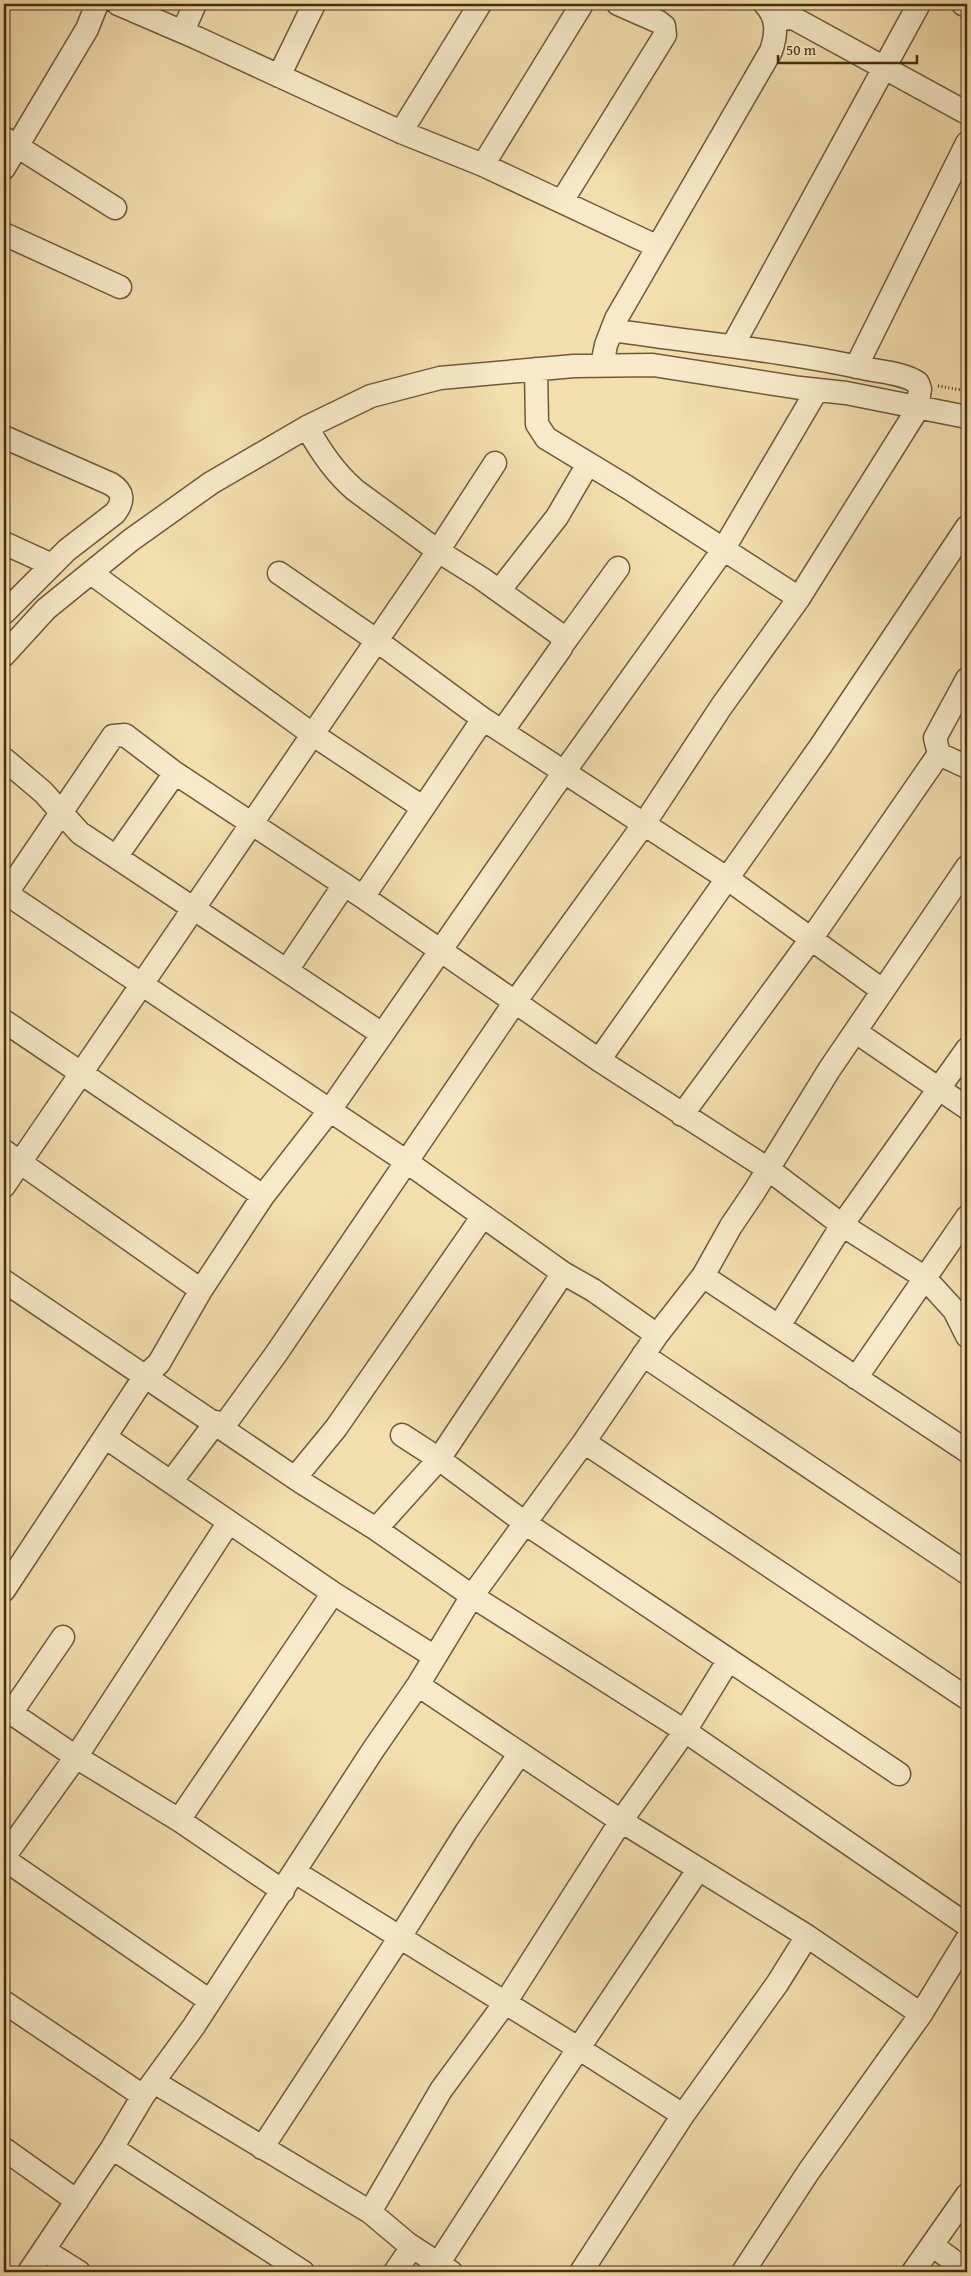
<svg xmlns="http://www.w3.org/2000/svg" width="971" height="2276" font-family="'Gentium Book Plus',serif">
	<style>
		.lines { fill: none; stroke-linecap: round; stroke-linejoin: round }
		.minor-casing { stroke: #70593a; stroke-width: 25 }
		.path { stroke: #442d13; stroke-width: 3; stroke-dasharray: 1 2.5; stroke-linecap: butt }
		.minor { stroke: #f7eaca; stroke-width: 22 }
	</style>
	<rect width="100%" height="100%" fill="#f3deae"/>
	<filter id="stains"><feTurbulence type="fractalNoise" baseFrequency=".004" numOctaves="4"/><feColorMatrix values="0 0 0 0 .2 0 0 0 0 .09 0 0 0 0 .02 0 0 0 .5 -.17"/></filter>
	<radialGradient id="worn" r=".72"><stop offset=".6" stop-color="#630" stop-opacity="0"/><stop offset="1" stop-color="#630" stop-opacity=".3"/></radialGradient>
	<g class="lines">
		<g class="minor-casing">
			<path id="minor" d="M118 4 197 38 401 132 483 165 656 246
				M963 4 967 6
				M775 20 789 18 795 19 967 113
				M183 31 195 4
				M279 76 314 4
				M401 132 480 4
				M4 138 115 208
				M483 165 582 4
				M4 168 87 29 97 4
				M562 201 665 35 664 26 659 22 618 4
				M4 234 120 287
				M733 345 919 4
				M602 365 606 345 616 319 771 51C777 34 778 18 765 4
				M856 367 967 143
				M536 369 537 424 546 438 627 487 799 598
				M307 427C320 451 334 472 355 490L438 551 481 578 562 636 564 639 561 648 503 730
				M4 437 111 484C124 492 124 501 115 513L67 550 4 613
				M4 543 52 565
				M91 573 312 734 422 807
				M279 573 376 640 483 719 728 879 882 990
				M499 591 557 517 588 464
				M563 644 618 568
				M4 655 46 609 131 540 211 483 307 427 371 396 440 378 574 366 653 365 800 388 846 393 967 417
				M939 754 935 738 967 679
				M4 759 43 792 80 833 382 1034
				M116 857 175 773
				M4 892 407 1162 563 1273 593 1290 657 1335
				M4 897 113 736 125 735 175 773 363 897 599 1060 768 1169 842 1225 924 1277 954 1310 967 1336
				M363 897 483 719
				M287 970 344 885
				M4 1021 263 1196
				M856 1032 967 1108
				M599 1060 820 747 967 527
				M682 1115 811 939 939 754 967 767
				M4 1151 201 1290
				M4 1186 438 551 495 463
				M703 1276 967 1451
				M4 1281 301 1482 376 1529 472 1596 685 1731 967 1925
				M779 1326 842 1225 967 1049
				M643 1355 967 1573
				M856 1378 967 1217
				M223 1427 276 1354 515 1002 644 824 721 707 799 598 917 410 920 389 918 383C904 373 880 372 863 368 780 350 696 343 612 330
				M402 1435 439 1459 525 1523 899 1774
				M105 1437 333 1593 435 1657
				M584 1442 967 1698
				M295 1478 336 1428 483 1216
				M171 1482 216 1422
				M376 1529 439 1459 563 1273
				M4 1590 145 1376 159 1363 201 1290 263 1196 330 1110 564 772 723 550 817 390
				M418 1685 621 1821 807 1936 921 2014
				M4 1708 76 1757 179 1820 283 1891
				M11 1713 63 1637
				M179 1820 333 1593
				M4 1857 76 1757 229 1522
				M4 1859 210 2001
				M295 1872 578 2048 683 2115
				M4 2002 143 2096
				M154 2082 370 2212 408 2244 451 2272
				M112 2148 303 2272
				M262 2148 400 1937 466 1832 520 1753
				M4 2149 77 2201
				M370 2212 441 2090 505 2003 621 1821 685 1731 728 1661
				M932 2245 967 2271
				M44 2250 79 2272
				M438 2264 552 2088 698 1870
				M29 2272 112 2148 143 2096 194 2026 373 1750 418 1685 472 1596 584 1442 657 1335 703 1276 731 1226 754 1192 829 1070 967 867
				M395 2272 412 2247
				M581 2272 683 2115 777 1984 807 1936
				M743 2272 809 2171 921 2014 967 1939
				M913 2272 967 2195"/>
		</g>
		<path class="path" d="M938 386 967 391"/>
		<use href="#minor" class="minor"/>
	</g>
	<rect width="971" height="2276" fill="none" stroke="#f3deae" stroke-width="20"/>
	<rect x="5" y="5" width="961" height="2266" fill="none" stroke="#442d13" stroke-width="2.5"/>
	<rect x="10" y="10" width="951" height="2256" fill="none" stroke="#442d13"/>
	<path d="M778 55v8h139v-8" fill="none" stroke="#442d13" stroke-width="2.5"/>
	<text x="786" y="55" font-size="15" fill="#442d13" stroke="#f7eaca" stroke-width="4" paint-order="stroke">50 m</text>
	<rect width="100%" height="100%" filter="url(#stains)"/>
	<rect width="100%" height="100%" fill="url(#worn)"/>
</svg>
